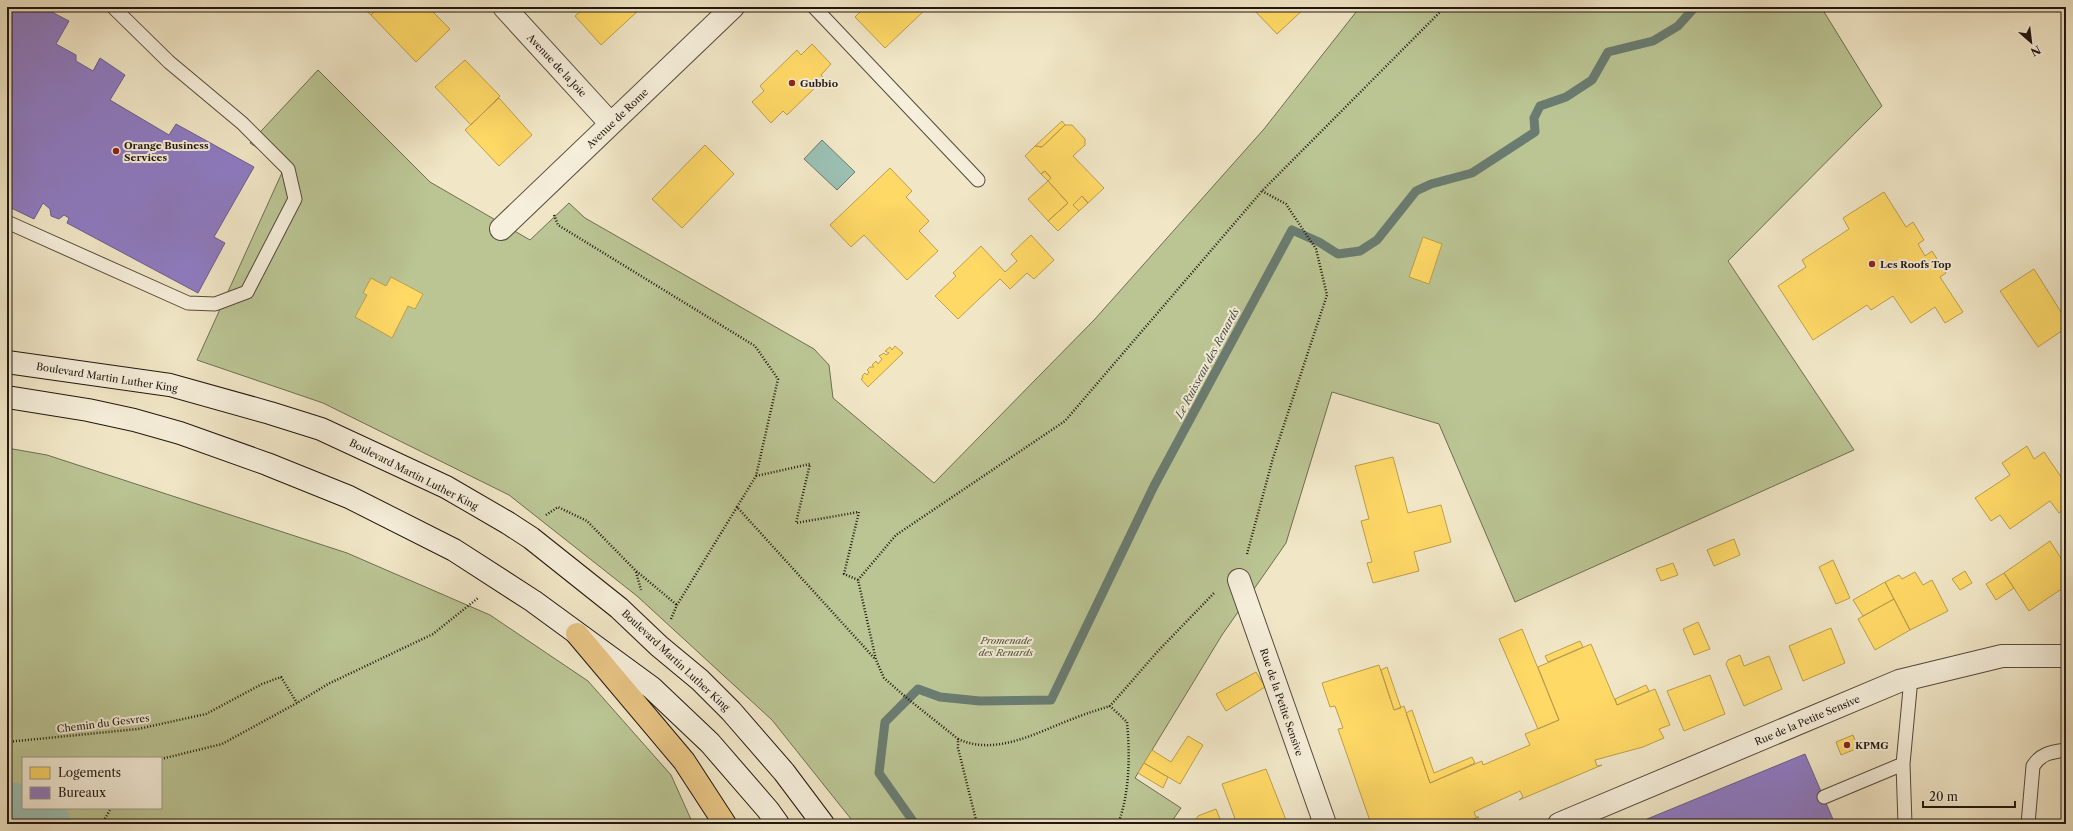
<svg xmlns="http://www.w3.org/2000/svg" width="2073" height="831" font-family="'Libre Caslon Text',serif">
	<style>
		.green { fill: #bbc594; stroke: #6e6e52 }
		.water { fill: #9bc0b3; stroke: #6a7c71 }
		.homes { fill: #ffd966; stroke: #bc9e4c }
		.offices { fill: #8e7cc3; stroke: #6d5d8d }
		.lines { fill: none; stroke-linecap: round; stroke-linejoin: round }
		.stream { stroke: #6a7c71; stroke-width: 9 }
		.river { stroke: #9bc0b3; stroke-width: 55 }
		.lane-casing { stroke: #554a3d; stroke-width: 15 }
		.street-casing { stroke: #554a3d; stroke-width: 24 }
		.secondary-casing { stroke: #21160f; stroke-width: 24 }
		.highway-casing { stroke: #21160f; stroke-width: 24 }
		.path { stroke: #21160f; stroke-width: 2.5; stroke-dasharray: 1 2; stroke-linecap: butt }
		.lane { stroke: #f6efdb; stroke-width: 13 }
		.street { stroke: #f6efdb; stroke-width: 22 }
		.secondary { stroke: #f6efdb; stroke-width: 22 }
		.highway { stroke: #e8c484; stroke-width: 22 }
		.poi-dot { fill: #8f2418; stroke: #f6efdb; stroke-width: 1.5 }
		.labels { text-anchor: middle; stroke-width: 4; stroke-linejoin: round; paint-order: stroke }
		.street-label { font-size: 10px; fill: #21160f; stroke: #f6efdb }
		.poi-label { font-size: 10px; font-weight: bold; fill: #21160f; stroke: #f6efdb; text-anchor: start }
		.park-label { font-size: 10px; font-style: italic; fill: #57533e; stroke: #f6efdb }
		.water-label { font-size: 11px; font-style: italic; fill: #4c5248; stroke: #f6efdb }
	</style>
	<rect width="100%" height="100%" fill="#f1e7c7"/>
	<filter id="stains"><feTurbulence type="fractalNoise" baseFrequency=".005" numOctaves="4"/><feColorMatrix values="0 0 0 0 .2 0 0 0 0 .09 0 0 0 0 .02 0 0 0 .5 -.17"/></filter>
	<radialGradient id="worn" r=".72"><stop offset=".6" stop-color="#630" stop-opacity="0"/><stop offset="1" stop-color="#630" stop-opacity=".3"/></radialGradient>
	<path class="green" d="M1360 7H1821L1882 106 1728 261 1854 450 1515 602 1439 424 1332 392 1286 543 1222 635 1135 778 1181 808 1170 824H855L772 720 637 596 509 495 323 403 197 360 285 166 250 143 318 70 430 182 530 240 569 203 585 218 814 349 829 365 833 398 934 483 1095 319 1264 129Z
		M7 448 47 455 347 553 490 615 588 681 671 775 693 824H14L23 807 161 808V758H23V788L7 786Z"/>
	<path class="water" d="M822 140 855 172 837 190 804 159Z
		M7 786 23 788V807L14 824H7Z"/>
	<path class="homes" d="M362 7H379L371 15Z
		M379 7H428L450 29 416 62 371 15Z
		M585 7H636L639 10 601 45 575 16Z
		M865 7H928L885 48 855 17Z
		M1257 7H1306L1277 34 1254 10Z
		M812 44 831 64 821 75 824 79 787 115 783 111 771 123 752 102 764 91 760 86 797 50 801 55Z
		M465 60 500 96 471 125 435 87Z
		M499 98 532 135 499 166 465 130Z
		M1062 121 1065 125 1042 147 1035 146Z
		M1065 125H1072L1085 139V145L1073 156 1104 188 1088 203 1082 196 1073 205 1079 211 1058 231 1048 221 1068 203 1048 181 1051 178 1045 171 1041 174 1025 156 1035 146 1042 147Z
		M705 145 734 174 682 228 652 199Z
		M890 168 912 191 906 197 929 221 919 231 938 251 907 280 864 235 851 247 830 225Z
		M1045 171 1051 178 1048 181 1041 174Z
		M1048 181 1068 203 1048 221 1028 199Z
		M1884 192 1906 227 1913 222 1924 240 1918 244 1925 256 1932 251 1946 273 1940 277 1963 312 1945 323 1935 307 1911 323 1893 296 1871 310 1867 305 1813 340 1778 286 1806 267 1802 260 1849 229 1843 218Z
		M1082 196 1088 203 1079 211 1073 205Z
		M1031 235 1054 260 1034 279 1027 273 1010 289 1000 279 958 319 935 296 956 276 953 273 981 246 1005 272 1017 261 1011 254Z
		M1423 237 1442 244 1429 284 1409 277Z
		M2034 269 2066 320V328L2038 347 2000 291Z
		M391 277 423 294 415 309 408 306 392 338 355 317 367 295 363 293 371 278 386 286Z
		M895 346 903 353 868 387 861 379 863 378 862 376 865 373 867 375 869 372 867 370 870 367H874L872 365 876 361 878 364 882 359 879 356 884 353 886 355 889 353 885 351 890 347 892 350Z
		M2027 446 2034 459 2044 452 2066 484V508L2059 513 2050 501 2010 529 2000 515 1991 521 1975 498 2010 475 2002 463Z
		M1393 457 1408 513 1441 505 1451 542 1414 552 1419 571 1373 583 1367 563 1372 562 1361 521 1369 519 1355 466Z
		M1734 539 1740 555 1714 566 1707 550Z
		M2050 541 2066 566V586L2029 611 2004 573Z
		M1833 560 1850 598 1836 604 1819 567Z
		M1673 563 1678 575 1661 581 1656 569Z
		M1965 571 1972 583 1960 590 1952 579Z
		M1915 572 1923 585 1932 580 1948 611 1910 630 1885 582 1899 575 1902 579Z
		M2004 573 2014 588 1996 600 1986 584Z
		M1885 582 1894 599 1863 616 1853 600Z
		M1894 599 1910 630 1875 650 1858 619Z
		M1698 622 1710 649 1694 655 1683 629Z
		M1831 628 1845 663 1803 681 1789 646Z
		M1522 629 1559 720 1538 729 1499 639Z
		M1580 641 1583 647 1548 662 1545 656Z
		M1591 644 1617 705 1655 689 1670 725 1659 729 1664 738 1643 747 1595 760 1597 766 1602 765 1519 800 1523 797 1520 791 1474 812 1476 817H1479L1461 824H1371L1338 729 1343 728 1335 706 1330 707 1322 683 1379 665 1394 710 1404 706 1430 783 1482 761 1483 765 1530 745 1525 734 1559 720 1538 667Z
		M1740 655 1744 666 1769 656 1782 689 1744 706 1726 664 1728 660Z
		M1387 667 1401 708 1394 710 1381 670Z
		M1256 672 1265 687 1226 711 1216 694Z
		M1710 675 1725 714 1684 731 1667 691Z
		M1646 685 1649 691 1617 705 1615 699Z
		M1412 710 1434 773 1472 757 1475 763 1430 783 1406 713Z
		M1853 735 1858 748 1841 755 1836 742Z
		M1188 736 1203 745 1180 784 1144 763 1152 750 1171 762Z
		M1144 763 1168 777 1163 788 1138 773Z
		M1266 769 1286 820 1275 824H1237L1222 784Z
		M1216 809 1222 824H1193L1198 816Z"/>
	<path class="offices" d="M7 7H42L69 21 56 44 76 55V61L93 71 100 58 125 75 110 100 169 135 176 124 254 167 214 237 225 243 198 293 67 223 69 218 64 215 59 219 51 216 50 209 43 203 34 219 7 206Z
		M1805 754 1835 824H1635Z"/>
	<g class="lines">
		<path class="stream" d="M915 824 879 773 885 722 918 689 940 697 980 701 1051 700 1154 486 1292 230 1319 242 1338 254 1360 251 1377 240 1416 191 1431 184 1472 173 1535 132 1534 118 1540 106 1566 97 1592 80 1608 52 1653 41 1678 26 1695 7"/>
		<path class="river" d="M7 810 20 811 43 824"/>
		<g class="lane-casing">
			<path id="lane" d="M814 7 978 180
				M7 222 188 303 215 304 247 292 295 199 288 169 242 123 169 62 113 7
				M1824 797 1903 764
				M1905 824 1903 764 1911 678
				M2028 824 2033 766C2041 753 2052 752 2066 750"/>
		</g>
		<g class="street-casing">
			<path id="street" d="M504 7 611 124
				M501 229 733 7
				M1239 580 1325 824
				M1559 824 1899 681 2002 656H2066"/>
		</g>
		<g class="secondary-casing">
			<path id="secondary" d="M7 362 170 385 270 413 321 429 446 487 508 523 531 538 619 608 659 646 700 680 731 711 784 772 823 824
				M7 397 88 410 134 420 180 433 267 464 349 497 454 550 533 601 652 688 710 743 768 810 778 824"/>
		</g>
		<g class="highway-casing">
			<path id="highway" d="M577 634 684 761 725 824"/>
		</g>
		<path class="path" d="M554 215 558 225 755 346 778 379 756 476 737 507 875 659
			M756 476 810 464 796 523 859 512 844 574 858 580
			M546 515 558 507 587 521 635 570 677 605
			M1247 554 1273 458 1327 295 1316 249 1286 204 1262 191
			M636 572 641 590
			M671 619 677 605 737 507
			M958 739C997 757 1039 731 1075 718 1087 713 1098 710 1110 706
			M7 742 138 729 206 714 262 684 281 677 297 703
			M161 759 222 744 297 703 328 684 433 634 478 598
			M102 824 111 808
			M977 824 958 748V739L908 699 884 678 876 660 858 580 896 535 1065 421 1262 191 1445 7
			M1118 824C1130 792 1130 755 1127 722L1110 706 1158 651 1215 592"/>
		<use href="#lane" class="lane"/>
		<use href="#street" class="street"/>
		<use href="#secondary" class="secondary"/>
		<use href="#highway" class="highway"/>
	</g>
	<g class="poi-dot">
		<circle cx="792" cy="83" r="4"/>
		<circle cx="116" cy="151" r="4"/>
		<circle cx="1872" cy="264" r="4"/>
		<circle cx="1847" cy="745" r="4"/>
	</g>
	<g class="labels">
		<g class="street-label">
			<text transform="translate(557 65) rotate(47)" y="4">Avenue de la Joie</text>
			<text transform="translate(617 118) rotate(-44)" y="4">Avenue de Rome</text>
			<text transform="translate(107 377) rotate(9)" y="4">Boulevard Martin Luther King</text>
			<text transform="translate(414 474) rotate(27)" y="4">Boulevard Martin Luther King</text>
			<text transform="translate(676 660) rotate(43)" y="4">Boulevard Martin Luther King</text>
			<text transform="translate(1282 702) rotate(71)" y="4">Rue de la Petite Sensive</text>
			<text transform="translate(1807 720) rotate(-23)" y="4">Rue de la Petite Sensive</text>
			<text transform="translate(103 723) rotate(-7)" y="4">Chemin du Gesvres</text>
		</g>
		<g class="poi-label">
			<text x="800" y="87">Gubbio</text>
			<text x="124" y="149">Orange Business<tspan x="124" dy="12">Services</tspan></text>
			<text x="1880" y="268">Les Roofs Top</text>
			<text x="1855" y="749">KPMG</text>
		</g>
		<g class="park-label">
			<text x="1006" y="644">Promenade<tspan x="1006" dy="12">des Renards</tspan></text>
		</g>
		<g class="water-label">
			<text transform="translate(1207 363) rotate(-62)" y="4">Le Ruisseau des Renards</text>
		</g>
	</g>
	<rect width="2073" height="831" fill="none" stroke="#f1e7c7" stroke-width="24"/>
	<rect x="8" y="8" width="2057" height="815" fill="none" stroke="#21160f" stroke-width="2"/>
	<rect x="12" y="12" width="2049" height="807" fill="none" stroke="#21160f"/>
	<rect x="22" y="757" width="140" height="52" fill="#f6efdb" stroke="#a19889"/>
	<rect x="30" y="767" width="20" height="12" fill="#ffd966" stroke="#a19889"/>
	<text x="58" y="777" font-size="12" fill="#21160f">Logements</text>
	<rect x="30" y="787" width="20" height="12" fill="#8e7cc3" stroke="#a19889"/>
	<text x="58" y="797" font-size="12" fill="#21160f">Bureaux</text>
	<g transform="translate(2031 42) rotate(152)" stroke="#f6efdb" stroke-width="3" paint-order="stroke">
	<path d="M0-3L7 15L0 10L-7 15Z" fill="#21160f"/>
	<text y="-6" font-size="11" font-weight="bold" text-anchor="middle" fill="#21160f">N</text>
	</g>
	<path d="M1923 801v6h92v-6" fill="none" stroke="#21160f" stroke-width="2"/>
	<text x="1929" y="801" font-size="12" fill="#21160f" stroke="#f6efdb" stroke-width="3" paint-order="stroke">20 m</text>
	<rect width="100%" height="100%" filter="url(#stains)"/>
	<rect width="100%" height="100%" fill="url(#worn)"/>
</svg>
